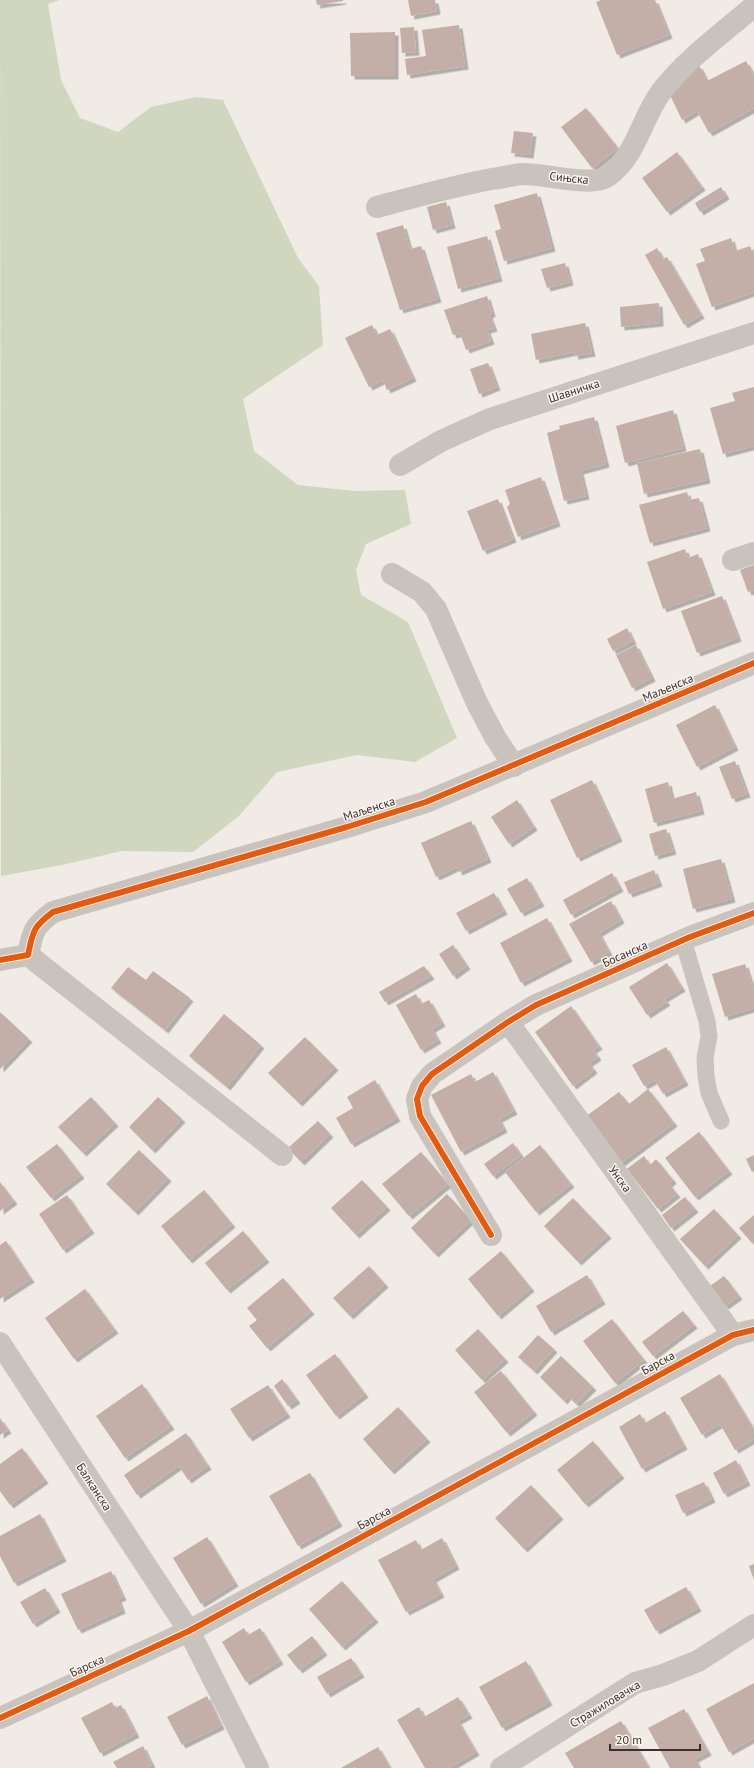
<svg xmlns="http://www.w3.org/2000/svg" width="754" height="1768" font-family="'PT Sans',sans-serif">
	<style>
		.green { fill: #d1d6bf }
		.building { fill: #c3afa7; filter: url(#shadow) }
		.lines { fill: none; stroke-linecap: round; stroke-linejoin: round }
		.lane { stroke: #c9c3be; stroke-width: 17 }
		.street { stroke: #c9c3be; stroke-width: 22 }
		.cycleway-casing { stroke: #fbf5ee; stroke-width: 8 }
		.cycleway { stroke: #e8590c; stroke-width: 6 }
		.labels { text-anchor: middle; stroke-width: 3; stroke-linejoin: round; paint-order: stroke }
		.street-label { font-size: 12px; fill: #3b302b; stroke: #fbf5ee }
	</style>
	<defs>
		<filter id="shadow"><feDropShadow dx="3.5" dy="3.5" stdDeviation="0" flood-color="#0004"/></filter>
	</defs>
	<rect width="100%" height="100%" fill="#f0ebe5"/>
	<path class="green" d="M0 0H59L48 4 61 80 80 118 118 132 151 107 196 97 223 100 298 258 319 286 323 345 243 399 254 451 298 485 355 491 405 490 411 524 366 544 356 570 361 595 408 622 457 738 415 762 357 755 277 772 239 816 193 852 122 851 62 865 1 876Z"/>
	<path class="building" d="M316 0H343V1L317 5Z
		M408 0H435L437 11 411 16Z
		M601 0H655L669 35 617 55 596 2Z
		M459 25 465 66 407 75 405 59 426 56 422 30Z
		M414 27 416 52 402 53 400 28Z
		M395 32V76H351L350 33Z
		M746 61 754 76V108L709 133 697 111 682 120 670 95 699 65 707 81Z
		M586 108 618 148 592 168 561 127Z
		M514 131 533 133 530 155 511 153Z
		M677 152 702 187 667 212 642 178Z
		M721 187 726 196 700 212 695 203Z
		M537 193 552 248 504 261 495 231 501 229 494 205Z
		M446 202 452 225 433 230 427 207Z
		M403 225 410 249 421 246 438 299 400 310 376 233Z
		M487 236 499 278 458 289 447 247Z
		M731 238 735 251 750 246 754 257V292L712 307 696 264 705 261 700 249Z
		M657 248 663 259 667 257 701 315 684 325 645 255Z
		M565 263 570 282 547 288 541 269Z
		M487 296 492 313 489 315 494 328 487 330 491 341 466 350 460 333 453 335 444 310Z
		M659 303 660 323 621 327 620 307Z
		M585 323 592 353 575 356 574 352 536 360 531 334Z
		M372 325 377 335 390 329 413 378 387 390 383 380 369 387 345 338Z
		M488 363 497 387 479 394 470 369Z
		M754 387V446L723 454 710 408 735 401 732 393Z
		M673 410 683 448 625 463 616 426Z
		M594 417 606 464 580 471 586 496 564 501 547 433 560 429 559 426Z
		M700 449 707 480 644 494 637 463Z
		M541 477 557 523 518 537 507 507 510 504 505 490Z
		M687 492 689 500 699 498 707 528 650 543 639 505Z
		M498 499 513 539 483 551 467 511Z
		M685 549 688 558 698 554 712 592 663 609 647 562Z
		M754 565V590L748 592 740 570Z
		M722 596 738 638 697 653 681 611Z
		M627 628 633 641 613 651 607 639Z
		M636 645 652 678 632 688 616 655Z
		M715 705 735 747 697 767 676 725Z
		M735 761 747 794 732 799 719 767Z
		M592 780 619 838 577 858 550 800Z
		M668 782 672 799 696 792 701 811 654 823 645 789Z
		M517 800 534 827 509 844 491 817Z
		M471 821 488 859 459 872 457 867 436 877 421 843Z
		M666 829 673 851 655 856 649 834Z
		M721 859 732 899 693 909 683 869Z
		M654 870 659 883 629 894 624 882Z
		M612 873 620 888 571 915 563 900Z
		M527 878 541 903 521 913 507 889Z
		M494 893 504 911 466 931 456 913Z
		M611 901 621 920 599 933 609 952 591 962 569 924Z
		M547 918 569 958 521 983 500 943Z
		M453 945 467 966 453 976 439 954Z
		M667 963 682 988 664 999 667 1002 647 1015 629 987Z
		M745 964 754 992V1008L725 1017 712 974Z
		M424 966 431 976 385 1002 379 992Z
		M128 967 146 980 153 971 190 998 165 1030 111 988Z
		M416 994 421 1004 429 1000 442 1023 432 1029 438 1040 421 1050 396 1005Z
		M571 1006 599 1046 593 1050 598 1057 589 1063 594 1070 573 1086 535 1032Z
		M0 1012 29 1039 0 1069Z
		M224 1014 261 1045 227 1087 189 1056Z
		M305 1037 335 1067 299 1103 268 1073Z
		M666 1047 685 1082 663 1094 655 1080 644 1086 632 1065Z
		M493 1072 514 1111 499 1119 504 1129 461 1152 431 1095 471 1074 475 1082Z
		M375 1080 397 1118 351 1144 336 1118 353 1108 347 1097Z
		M648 1089 674 1123 621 1163 585 1117 619 1092 629 1104Z
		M91 1097 115 1123 83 1153 58 1127Z
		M158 1097 182 1119 152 1150 129 1127Z
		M318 1121 330 1134 301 1162 288 1148Z
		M699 1132 729 1171 695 1197 665 1158Z
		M513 1143 521 1155 493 1176 484 1164Z
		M57 1144 81 1175 51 1198 26 1167Z
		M540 1145 571 1184 536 1212 505 1172Z
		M139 1150 168 1178 135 1212 106 1184Z
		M421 1152 448 1184 409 1216 382 1184Z
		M754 1155V1171L752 1172 746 1159Z
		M644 1156 650 1165 656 1159 673 1180 669 1184 677 1194 658 1209 627 1169Z
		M362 1180 387 1207 356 1235 331 1208Z
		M0 1182 14 1201 0 1211Z
		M204 1190 232 1224 189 1260 161 1226Z
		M447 1194 471 1220 435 1254 411 1228Z
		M67 1195 91 1230 63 1250 39 1214Z
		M685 1197 695 1209 671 1228 662 1215Z
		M573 1198 608 1235 578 1262 544 1226Z
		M714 1209 738 1235 705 1266 680 1239Z
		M754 1215V1241L752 1243 739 1228Z
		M243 1231 266 1259 227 1290 205 1263Z
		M6 1241 31 1279 0 1299V1245Z
		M501 1251 531 1288 498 1316 468 1279Z
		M369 1266 385 1284 350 1316 333 1298Z
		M587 1275 602 1301 551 1332 536 1306Z
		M724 1276 739 1296 725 1306 710 1286Z
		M283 1278 311 1311 267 1348 249 1326 257 1320 247 1308Z
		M85 1289 115 1330 74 1359 45 1318Z
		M683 1311 694 1325 653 1356 642 1342Z
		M612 1319 644 1360 615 1383 583 1341Z
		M478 1329 505 1359 482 1380 455 1350Z
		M538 1335 554 1349 534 1371 518 1357Z
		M335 1354 365 1394 336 1416 306 1375Z
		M561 1356 593 1387 576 1404 568 1396 564 1401 540 1377Z
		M501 1371 534 1412 507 1433 474 1392Z
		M720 1374 754 1430V1439L735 1450 720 1424 702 1435 680 1398Z
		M282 1379 297 1400 288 1406 274 1386Z
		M142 1384 171 1426 125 1458 96 1416Z
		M268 1385 287 1414 249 1438 230 1409Z
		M398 1407 427 1439 391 1471 363 1439Z
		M665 1411 684 1446 642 1469 619 1427 640 1414 645 1423Z
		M0 1418 8 1430 0 1435Z
		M186 1433 208 1466 188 1480 179 1466 137 1495 124 1475Z
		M593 1441 621 1475 585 1504 557 1470Z
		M22 1448 45 1480 10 1505 0 1491V1464Z
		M736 1460 747 1482 724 1494 713 1473Z
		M310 1473 339 1523 298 1546 269 1496Z
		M704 1482 712 1499 683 1513 675 1495Z
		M531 1485 560 1516 524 1549 495 1518Z
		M40 1514 63 1558 14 1583 0 1556V1536Z
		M207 1537 235 1583 201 1604 173 1558Z
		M442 1538 456 1566 433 1579 441 1594 406 1612 378 1560 416 1540 421 1550Z
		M754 1564V1580L749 1566Z
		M111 1571 123 1597 118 1599 122 1610 78 1630 61 1594Z
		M342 1581 375 1619 342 1647 309 1609Z
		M686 1587 698 1608 656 1631 644 1610Z
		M45 1588 57 1609 33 1624 20 1602Z
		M244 1628 248 1635 260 1628 280 1661 246 1682 222 1642Z
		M312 1636 324 1652 299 1670 287 1655Z
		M351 1658 361 1674 327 1694 317 1677Z
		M526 1661 549 1702 502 1728 479 1687Z
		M754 1683V1738L729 1752 706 1709Z
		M207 1696 221 1726 182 1745 167 1717Z
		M458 1697 469 1715 458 1721 476 1752 449 1768H425L397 1720 419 1707 424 1717Z
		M112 1702 115 1708 121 1705 136 1734 100 1753 81 1718Z
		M684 1709 708 1752 695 1759 699 1768H670L648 1728Z
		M621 1721 649 1768H574L565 1753Z
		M143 1746 152 1765 146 1768H117L113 1762Z
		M378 1747 390 1768H341Z"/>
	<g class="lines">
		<path class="lane" d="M683 940 707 1021 709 1036 705 1058 706 1076 709 1093 721 1121"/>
		<path class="street" d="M377 207C415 197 453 186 492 179 502 178 512 175 522 174 544 173 592 188 608 176 637 155 641 119 661 92 685 60 724 32 754 6
			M400 465 441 441 490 419 754 333
			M733 560 754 553
			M392 574 422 592 436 609 477 703 495 737 514 766
			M28 955 282 1155
			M0 960 28 955C33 931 33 927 53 912L347 827 426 802 754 663
			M508 1022 733 1335
			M491 1235 420 1116 417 1099 422 1086 432 1074 508 1022 536 1005 690 937 754 913
			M0 1343 189 1631 258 1768
			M0 1718 189 1631 733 1335 754 1330
			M501 1768 635 1683 663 1675 698 1661 754 1625"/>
		<g class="cycleway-casing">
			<path id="cycleway" d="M0 960 28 955C33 931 33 927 53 912L347 827 426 802 754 663
				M491 1235 420 1116 417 1099 422 1086 432 1074 508 1022 536 1005 690 937 754 913
				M0 1718 189 1631 733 1335 754 1330"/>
		</g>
		<use href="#cycleway" class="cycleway"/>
	</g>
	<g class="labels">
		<g class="street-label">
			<text transform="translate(569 178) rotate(6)" y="4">Сињска</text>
			<text transform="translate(574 391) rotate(-18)" y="4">Шавничка</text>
			<text transform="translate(668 688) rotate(-23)" y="4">Маљенска</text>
			<text transform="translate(369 809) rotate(-18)" y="4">Маљенска</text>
			<text transform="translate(625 954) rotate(-24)" y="4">Босанска</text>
			<text transform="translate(620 1179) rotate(54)" y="4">Унска</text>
			<text transform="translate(658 1363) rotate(-29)" y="4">Барска</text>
			<text transform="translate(94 1487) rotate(57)" y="4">Балканска</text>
			<text transform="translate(374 1518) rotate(-29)" y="4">Барска</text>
			<text transform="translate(87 1666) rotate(-25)" y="4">Барска</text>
			<text transform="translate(605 1704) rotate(-31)" y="4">Стражиловачка</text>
		</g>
	</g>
	<path d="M610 1744v6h90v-6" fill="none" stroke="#3b302b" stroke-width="2"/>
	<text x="616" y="1744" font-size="12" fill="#3b302b" stroke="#fbf5ee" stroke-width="3" paint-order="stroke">20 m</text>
</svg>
